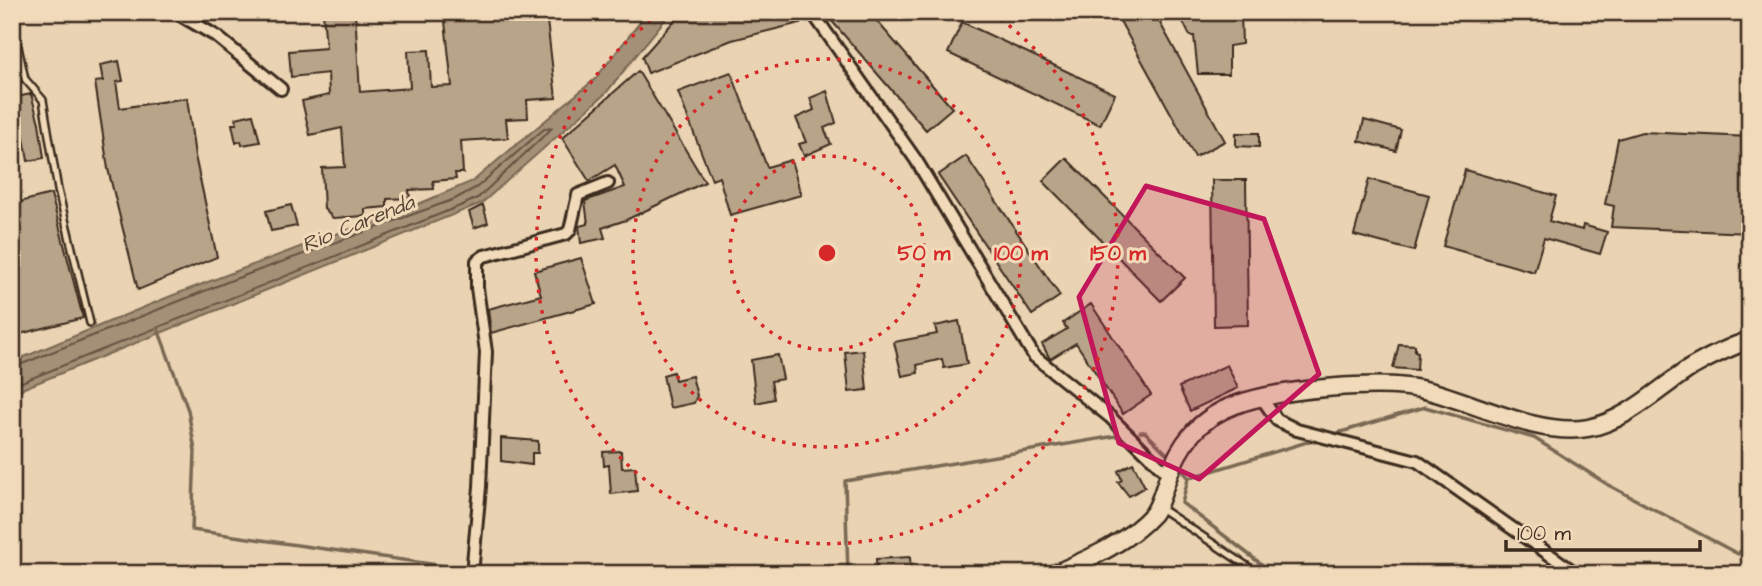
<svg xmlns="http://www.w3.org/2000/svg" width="1762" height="586" font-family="'Architects Daughter',sans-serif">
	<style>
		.water { fill: #a49077; stroke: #7a6753; stroke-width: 2 }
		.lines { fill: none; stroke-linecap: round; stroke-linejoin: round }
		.shore { stroke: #655342; stroke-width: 2 }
		.stream { stroke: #7a6753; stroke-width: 3.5 }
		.building { fill: #b8a489; stroke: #3b2a1e; stroke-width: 2 }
		.lane-casing { stroke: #3b2a1e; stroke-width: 10 }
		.street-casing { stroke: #3b2a1e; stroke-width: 16 }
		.secondary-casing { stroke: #3b2a1e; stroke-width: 21 }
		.lane { stroke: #f0dab9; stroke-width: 5 }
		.street { stroke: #f0dab9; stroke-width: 10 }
		.secondary { stroke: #f0dab9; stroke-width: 16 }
		.marked { fill: #c2185b; fill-opacity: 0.2; stroke: #c2185b; stroke-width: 5; stroke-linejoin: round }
		.ring { fill: none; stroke: #d62828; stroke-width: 3.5; stroke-dasharray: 3.5 7 }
		.labels { text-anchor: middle; stroke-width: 6; stroke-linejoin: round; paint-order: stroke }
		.water-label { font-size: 21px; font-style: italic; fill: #554434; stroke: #f0dab9 }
		.centre { fill: #d62828; stroke: #f0dab9; stroke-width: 3.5 }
		.ring-label { font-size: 21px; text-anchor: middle; font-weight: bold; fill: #d62828; stroke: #f0dab9; stroke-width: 6; stroke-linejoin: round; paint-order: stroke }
	</style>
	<rect width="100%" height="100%" fill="#e9d3b3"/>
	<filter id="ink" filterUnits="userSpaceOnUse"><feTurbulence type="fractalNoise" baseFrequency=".0143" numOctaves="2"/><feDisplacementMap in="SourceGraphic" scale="14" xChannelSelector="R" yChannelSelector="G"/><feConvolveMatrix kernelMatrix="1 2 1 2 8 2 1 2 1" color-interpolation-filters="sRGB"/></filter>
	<g filter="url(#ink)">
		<path class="water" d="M648 12H671L606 93 482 203 12 393V362L171 296 321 239 390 216 473 181 595 79Z"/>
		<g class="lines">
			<path class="shore" d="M12 368 232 280 455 199 477 187 544 129 552 128 479 197 465 204 12 386"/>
			<path class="stream" d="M158 329 188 410 195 451 192 530 459 568
				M1140 432H1145L1166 453
				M1331 435 1425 407 1534 438 1610 486 1738 554 1750 541
				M1183 471 1189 478
				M1189 478 1317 439
				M1188 479 1182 503 1274 574
				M479 572 508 574
				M848 574 845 481 1116 436"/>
		</g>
		<path class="building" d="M323 12H355L360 92 410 88 408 51 429 50 431 87 452 86 444 12H546L556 98 527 100 528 118 506 119 508 138 461 141 463 173H455L456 179 433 181 434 189 409 190 410 198 387 199V207L365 209V216L333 218 324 209 322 168 345 167 342 128 310 135 302 101 329 95 328 73 291 77 289 51 326 48Z
			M682 12H797L800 23 732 40 648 73 642 57Z
			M824 12H869L952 108 926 130Z
			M1115 12H1154L1225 141 1195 157Z
			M1178 12H1241L1242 44 1229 46V74H1198L1194 36H1190Z
			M962 22 1115 94 1100 125 948 53Z
			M119 61 123 81 116 82 120 108 187 98 195 156 217 257 138 290 108 169 95 82 103 81 100 65Z
			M638 71 705 182 626 220 602 228 605 238 581 243 579 226 588 224 585 201 625 187 615 165 589 181 562 138Z
			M731 72 767 167 791 160 801 195 730 215 719 177 712 180 678 92Z
			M827 91 836 123 824 128 831 144 804 156 799 144 806 142 796 118 814 110 810 98Z
			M31 94 39 123 44 158 28 161 22 127 17 128 12 121V98Z
			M253 114 260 142 242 145 241 141 236 143 232 124H237L236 118Z
			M1364 120 1401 130 1396 151 1359 141Z
			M1642 132 1750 137V233L1611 227 1614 206 1605 204 1618 139Z
			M1236 133H1259V147L1236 146Z
			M966 156 1060 296 1032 315 938 175Z
			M1066 158 1185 278 1161 301 1043 181Z
			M1465 170 1556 196 1549 221 1582 230 1583 225 1607 232 1600 254 1544 238 1534 272 1443 246Z
			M1369 179 1429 195 1414 251 1354 235Z
			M1212 180H1246L1248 325 1214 326Z
			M51 194 83 318 12 336V204Z
			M291 205 297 226 271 231 266 211Z
			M483 205 488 223 474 228 469 212Z
			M581 258 596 304 491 333 488 309 541 295 534 271Z
			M1091 304 1151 395 1123 414 1076 343 1050 359 1042 344 1067 329 1063 323Z
			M959 321 967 364 944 368 942 359 917 365 918 373 902 376 894 342 937 334 935 326Z
			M1399 344 1415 345V351L1418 352 1417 370 1393 368Z
			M863 350 867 390 849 392 845 352Z
			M778 355 783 379 771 381 774 399 756 403 751 360Z
			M1227 365 1238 388 1190 411 1179 387Z
			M673 372 675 380 692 376 697 396 694 403 670 408 663 375Z
			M501 438 538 441V453H532V465L501 461Z
			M621 451 622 468 635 467 637 491 611 494 609 465 604 466 603 452Z
			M1133 463 1145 487 1129 496 1118 482 1122 480 1118 471Z
			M910 557 911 574H877L876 559Z"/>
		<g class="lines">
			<g class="lane-casing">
				<path id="lane" d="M12 19 25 79 43 100 58 190 90 323
					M1160 508 1259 574"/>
			</g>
			<g class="street-casing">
				<path id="street" d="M175 12 216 36 281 89
					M812 12 916 160 1034 356 1110 417 1169 475
					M1261 397 1277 420 1297 430 1417 461 1577 574
					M472 574 480 487 486 352 477 288V261L484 256 566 234 570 230 578 195 608 183"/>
			</g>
			<g class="secondary-casing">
				<path id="secondary" d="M1054 574C1088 559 1127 543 1153 514 1160 505 1163 491 1167 480 1179 444 1199 418 1235 405 1278 389 1385 379 1429 391 1476 403 1540 437 1588 428 1627 421 1660 387 1692 367 1711 356 1730 347 1750 340"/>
			</g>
			<use href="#lane" class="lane"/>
			<use href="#street" class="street"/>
			<use href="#secondary" class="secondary"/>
		</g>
	</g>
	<path class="marked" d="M1146 186 1264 219 1319 374 1199 479 1119 443 1079 297Z"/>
	<g class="ring">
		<circle cx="827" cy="253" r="97"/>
		<circle cx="827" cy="253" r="194"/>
		<path d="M992 13A291 291 0 1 1 662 13"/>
	</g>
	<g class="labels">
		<g class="water-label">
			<text transform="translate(358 223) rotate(-22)" y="7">Rio Carenda</text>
		</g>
	</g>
	<circle cx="827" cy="253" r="10" class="centre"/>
	<g class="ring-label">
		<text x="924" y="260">50 m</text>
		<text x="1021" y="260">100 m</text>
		<text x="1118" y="260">150 m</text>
	</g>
	<rect width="1762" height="586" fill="none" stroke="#f0dab9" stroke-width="42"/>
	<rect x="21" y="21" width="1720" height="544" fill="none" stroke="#3b2a1e" stroke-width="2.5" filter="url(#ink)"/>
	<path d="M1506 540v10h194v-10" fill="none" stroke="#3b2a1e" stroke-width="3.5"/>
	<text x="1517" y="540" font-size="21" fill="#3b2a1e" stroke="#f0dab9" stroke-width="5" paint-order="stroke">100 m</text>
</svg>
